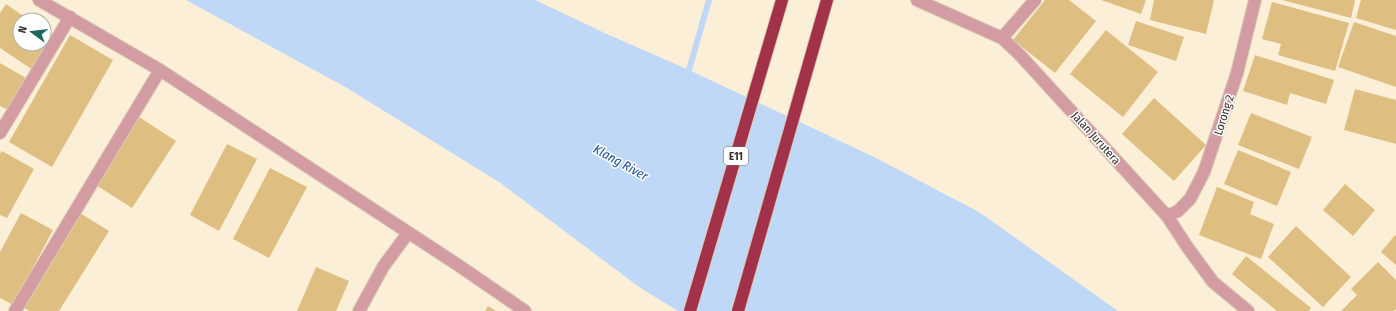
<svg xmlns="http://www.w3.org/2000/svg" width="1396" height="311" font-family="'Fira Sans Condensed',sans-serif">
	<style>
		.water { fill: #bfd8f8 }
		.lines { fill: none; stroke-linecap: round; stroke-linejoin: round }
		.stream { stroke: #bfd8f8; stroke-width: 6 }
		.building { fill: #debf81 }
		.minor-casing { stroke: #d9cdb8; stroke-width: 14 }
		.highway-casing { stroke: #d9cdb8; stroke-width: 14 }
		.minor { stroke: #d39ca2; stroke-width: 12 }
		.highway { stroke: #a1324a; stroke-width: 12 }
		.labels { text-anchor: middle; stroke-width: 3; stroke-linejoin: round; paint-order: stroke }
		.shield { fill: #fdfdfd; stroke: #737069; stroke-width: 1 }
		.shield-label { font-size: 11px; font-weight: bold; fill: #38332a }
		.street-label { font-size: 12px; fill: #38332a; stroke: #fdfdfd }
		.water-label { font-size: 13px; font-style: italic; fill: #1b5290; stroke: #fdfdfd }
	</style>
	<rect width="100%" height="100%" fill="#fcefd7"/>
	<path class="water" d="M186 0H535L609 35 689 70 874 157 979 212 1118 311H678L639 287 499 182 347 88Z"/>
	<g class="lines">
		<path class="stream" d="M689 70 709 0"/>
	</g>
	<path class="building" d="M1045 0H1069L1096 21 1055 73 1013 40Z
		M1101 0H1146L1141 14Z
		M1154 0H1214L1206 34 1150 20Z
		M1282 0H1355L1351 18Z
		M1361 0H1396V30L1356 18Z
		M1272 2 1349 23 1335 71 1278 55 1281 44 1262 39Z
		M6 4 29 20H20V44H44V30L55 37 33 70 0 48V13Z
		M1136 21 1184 37 1176 61 1128 45Z
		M1354 22 1396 36V87L1338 67Z
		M1106 30 1158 72 1123 117 1070 74Z
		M70 35 113 60 52 167 9 142Z
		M1255 55 1334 80 1326 104 1290 93 1287 105 1243 91Z
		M0 63 28 79 10 111 0 106Z
		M1355 89 1396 100V144L1344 130Z
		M1154 98 1206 145 1174 181 1122 134Z
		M1251 113 1312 137 1299 169 1238 145Z
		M139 117 176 141 132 208 96 185Z
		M227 144 257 159 219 231 190 215Z
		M1238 150 1291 172 1277 206 1224 184Z
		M2 151 34 169 7 218 0 215V154Z
		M270 168 307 187 269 258 233 239Z
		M1345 184 1375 210 1353 236 1323 210Z
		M1217 187 1254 202 1250 214 1274 224 1261 259 1199 235Z
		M21 213 53 230 13 305 0 298V252Z
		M80 213 109 231 59 311H29L22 306Z
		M1296 226 1351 277 1323 307 1268 257Z
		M1395 235 1396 236V265L1381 252Z
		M1246 256 1311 308 1309 311H1277L1232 274Z
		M1378 262 1396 280V309L1394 311H1341L1357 295 1351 289Z
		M316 267 349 281 336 311H297Z
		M488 306 496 311H485Z"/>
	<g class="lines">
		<g class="minor-casing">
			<path id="minor" d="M39 0 160 70 458 265 525 311
				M917 0 1002 38 1019 54 1167 216 1188 248 1213 282 1248 311
				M1002 38 1035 0
				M0 133 70 17
				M1167 216 1178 211 1190 199 1204 172 1237 73 1255 0
				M15 311 160 70
				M359 311 383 267 408 233"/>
		</g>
		<g class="highway-casing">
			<path id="highway" d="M690 311 782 0
				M738 311 827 0"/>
		</g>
		<use href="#minor" class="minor"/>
		<use href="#highway" class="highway"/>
	</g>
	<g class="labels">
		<rect class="shield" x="724" y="147" width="24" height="18" rx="3"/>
		<g class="shield-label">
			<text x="736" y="160">E11</text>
		</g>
		<g class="street-label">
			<text transform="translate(1224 115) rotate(-72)" y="4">Lorong 2</text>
			<text transform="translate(1096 138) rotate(48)" y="4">Jalan Jurutera</text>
		</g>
		<g class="water-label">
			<text transform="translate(621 162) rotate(29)" y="5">Klang River</text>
		</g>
	</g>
	<g transform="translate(32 32) rotate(285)"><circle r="19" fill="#fdfdfd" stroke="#aeaca9"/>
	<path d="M0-3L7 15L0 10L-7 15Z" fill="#1e675d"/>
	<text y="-6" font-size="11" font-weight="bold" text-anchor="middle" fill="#38332a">N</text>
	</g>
</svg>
